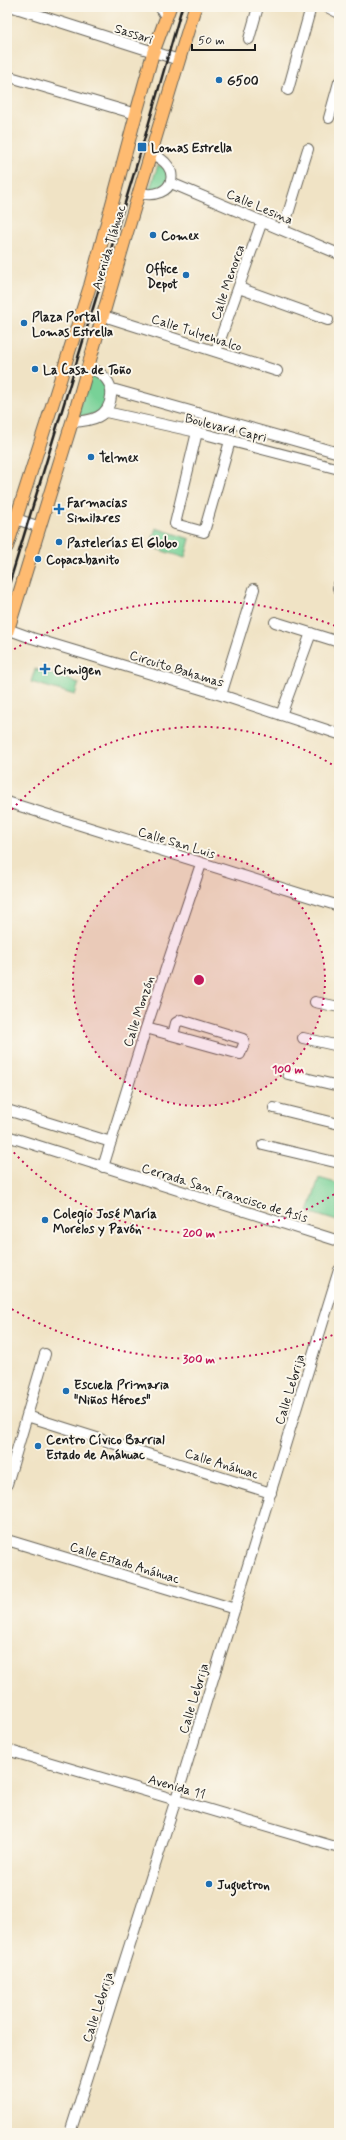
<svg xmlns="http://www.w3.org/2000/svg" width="346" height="2140" font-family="Mynerve,sans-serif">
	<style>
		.green { fill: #78d197; stroke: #4a765a }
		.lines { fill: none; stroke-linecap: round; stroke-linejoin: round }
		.minor-casing { stroke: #666257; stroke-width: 12 }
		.major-casing { stroke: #666257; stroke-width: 14 }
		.minor { stroke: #fff; stroke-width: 10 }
		.major { stroke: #febb71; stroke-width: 12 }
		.rail { stroke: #1c1c1c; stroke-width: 2.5 }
		.ring { fill: none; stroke: #c2185b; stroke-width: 2; stroke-dasharray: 2 4 }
		.poi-dot { fill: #1f6fb2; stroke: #fbf7ec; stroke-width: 1.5 }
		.labels { text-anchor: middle; stroke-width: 4; stroke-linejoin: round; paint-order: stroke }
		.street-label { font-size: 13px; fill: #1c1c1c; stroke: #fbf7ec }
		.poi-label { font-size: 13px; font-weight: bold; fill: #1c1c1c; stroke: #fbf7ec; text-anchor: start }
		.centre { fill: #c2185b; stroke: #fbf7ec; stroke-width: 2 }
		.ring-label { font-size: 12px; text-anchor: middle; font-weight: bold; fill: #c2185b; stroke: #fbf7ec; stroke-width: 4; stroke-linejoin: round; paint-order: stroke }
	</style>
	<rect width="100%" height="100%" fill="#fbf7ec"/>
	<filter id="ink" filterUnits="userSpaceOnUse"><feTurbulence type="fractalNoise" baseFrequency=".025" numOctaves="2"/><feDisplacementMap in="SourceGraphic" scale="8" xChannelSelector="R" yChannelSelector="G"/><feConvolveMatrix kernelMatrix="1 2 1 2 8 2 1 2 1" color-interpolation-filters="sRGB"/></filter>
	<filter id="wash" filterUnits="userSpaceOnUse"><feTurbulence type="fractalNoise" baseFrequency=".012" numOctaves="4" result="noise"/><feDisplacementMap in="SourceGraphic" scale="16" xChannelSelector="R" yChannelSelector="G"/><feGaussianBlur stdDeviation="0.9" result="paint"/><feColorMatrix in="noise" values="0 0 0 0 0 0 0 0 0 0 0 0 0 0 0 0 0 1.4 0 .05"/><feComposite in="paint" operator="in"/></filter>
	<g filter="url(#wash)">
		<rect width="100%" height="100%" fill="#f0e3c5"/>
		<path class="green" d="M158 165 167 169 174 189 166 194H148Z
			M90 372 104 382 110 401 98 413 76 418Z
			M156 528 190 539 185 558 150 547Z
			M35 669 79 683 75 695 31 682Z
			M319 1178 339 1184 337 1221 308 1212Z"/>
	</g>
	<g filter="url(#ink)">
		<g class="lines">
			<g class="minor-casing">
				<path id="minor" d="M13 7 179 60
					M160 7 166 17
					M327 7 339 13
					M249 39 258 7
					M7 76 136 114
					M288 90 311 7
					M329 118 339 82
					M171 183 339 254
					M139 193C175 201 184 166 151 154
					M283 230 308 149
					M239 288 328 320
					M110 318 277 371
					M216 351 262 221
					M112 389 339 453
					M106 412 197 432 339 469
					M72 422C91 421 109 418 111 396 112 389 110 384 106 379 102 373 94 370 88 366
					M197 432 175 524 204 532 230 441
					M7 516 40 527
					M338 588 339 584
					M275 622 339 642
					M7 629 32 638 221 695 339 734
					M221 695 254 589
					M281 715 311 633
					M7 802 339 906
					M315 1002 339 1007
					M146 1028 240 1054 244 1044 243 1039 181 1020 176 1023 173 1035
					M303 1038 339 1046
					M288 1074 339 1086
					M274 1108 339 1124
					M7 1110 111 1142
					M7 1136 339 1241
					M263 1145 339 1163
					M103 1167 146 1028 201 864
					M27 1416 271 1493
					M7 1484 45 1354
					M7 1540 235 1609
					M7 1750 339 1848
					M70 2133 176 1799 339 1270"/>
			</g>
			<g class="major-casing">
				<path id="major" d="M7 547 90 286 136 114 153 53 170 7
					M7 633 72 422 125 239 195 7"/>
			</g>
			<use href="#minor" class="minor"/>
			<use href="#major" class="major"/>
			<path class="rail" d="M7 591 142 147 182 7"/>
		</g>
	</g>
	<circle cx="199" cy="980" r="126" fill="#c2185b" fill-opacity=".12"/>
	<g class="ring">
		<circle cx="199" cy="980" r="126"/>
		<path d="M339 1191A253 253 0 0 1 8 1146M8 814A253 253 0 0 1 339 769"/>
		<path d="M338 1333A379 379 0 0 1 10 1308M9 652A379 379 0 0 1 338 627"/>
	</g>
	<g class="poi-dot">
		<circle cx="219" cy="80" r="4"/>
		<rect x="137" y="142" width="10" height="10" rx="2"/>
		<circle cx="153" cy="235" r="4"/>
		<circle cx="186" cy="275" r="4"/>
		<circle cx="24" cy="323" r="4"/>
		<circle cx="35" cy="369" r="4"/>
		<circle cx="91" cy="457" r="4"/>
		<path d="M57 503h4v4h4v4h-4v4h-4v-4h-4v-4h4z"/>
		<circle cx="59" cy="542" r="4"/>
		<circle cx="38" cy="559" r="4"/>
		<path d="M43 663h4v4h4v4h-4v4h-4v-4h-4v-4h4z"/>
		<circle cx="45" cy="1220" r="4"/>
		<circle cx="66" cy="1391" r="4"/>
		<circle cx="38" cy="1446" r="4"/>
		<circle cx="209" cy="1884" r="4"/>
	</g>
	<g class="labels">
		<g class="street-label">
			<text transform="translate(134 33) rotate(18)" y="5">Sassari</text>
			<text transform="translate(260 206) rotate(23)" y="5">Calle Lesina</text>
			<text transform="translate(108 247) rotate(-73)" y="5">Avenida Tláhuac</text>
			<text transform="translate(227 282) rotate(-71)" y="5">Calle Menorca</text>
			<text transform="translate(197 332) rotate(18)" y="5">Calle Tulyehualco</text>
			<text transform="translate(226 427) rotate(14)" y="5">Boulevard Capri</text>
			<text transform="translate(177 668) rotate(17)" y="5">Circuito Bahamas</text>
			<text transform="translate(177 842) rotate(17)" y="5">Calle San Luis</text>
			<text transform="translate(138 1011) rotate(-72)" y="5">Calle Monzón</text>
			<text transform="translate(225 1192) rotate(17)" y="5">Cerrada San Francisco de Asís</text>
			<text transform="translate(289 1389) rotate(-73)" y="5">Calle Lebrija</text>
			<text transform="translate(222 1463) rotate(17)" y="5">Calle Anáhuac</text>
			<text transform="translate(125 1562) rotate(17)" y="5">Calle Estado Anáhuac</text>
			<text transform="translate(193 1698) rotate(-73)" y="5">Calle Lebrija</text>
			<text transform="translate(177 1786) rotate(16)" y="5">Avenida 11</text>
			<text transform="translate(97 2007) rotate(-72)" y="5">Calle Lebrija</text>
		</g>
		<g class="poi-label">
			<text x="227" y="85">G500</text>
			<text x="151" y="152">Lomas Estrella</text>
			<text x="161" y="240">Comex</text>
			<text x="178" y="273" text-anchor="end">Office<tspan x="178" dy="15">Depot</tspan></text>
			<text x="32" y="321">Plaza Portal<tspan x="32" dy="15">Lomas Estrella</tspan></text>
			<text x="43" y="374">La Casa de Toño</text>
			<text x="99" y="462">Telmex</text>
			<text x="67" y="507">Farmacias<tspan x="67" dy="15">Similares</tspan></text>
			<text x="67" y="547">Pastelerías El Globo</text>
			<text x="46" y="564">Copacabanito</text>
			<text x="54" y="674">Cimigen</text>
			<text x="53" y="1218">Colegio José María<tspan x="53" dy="15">Morelos y Pavón</tspan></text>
			<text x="74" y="1389">Escuela Primaria<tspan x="74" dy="15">"Niños Héroes"</tspan></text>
			<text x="46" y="1444">Centro Cívico Barrial<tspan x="46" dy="15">Estado de Anáhuac</tspan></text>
			<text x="217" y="1889">Juguetron</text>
		</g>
	</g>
	<circle cx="199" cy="980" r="6" class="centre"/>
	<g class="ring-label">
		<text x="288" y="1073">100 m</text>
		<text x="199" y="1237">200 m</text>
		<text x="199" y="1363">300 m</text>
	</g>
	<rect width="346" height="2140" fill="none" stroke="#fbf7ec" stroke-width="24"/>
	<path d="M192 44v6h63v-6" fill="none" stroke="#1c1c1c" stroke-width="2"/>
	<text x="198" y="44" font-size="12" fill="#1c1c1c" stroke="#fbf7ec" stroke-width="3" paint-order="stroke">50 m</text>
</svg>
